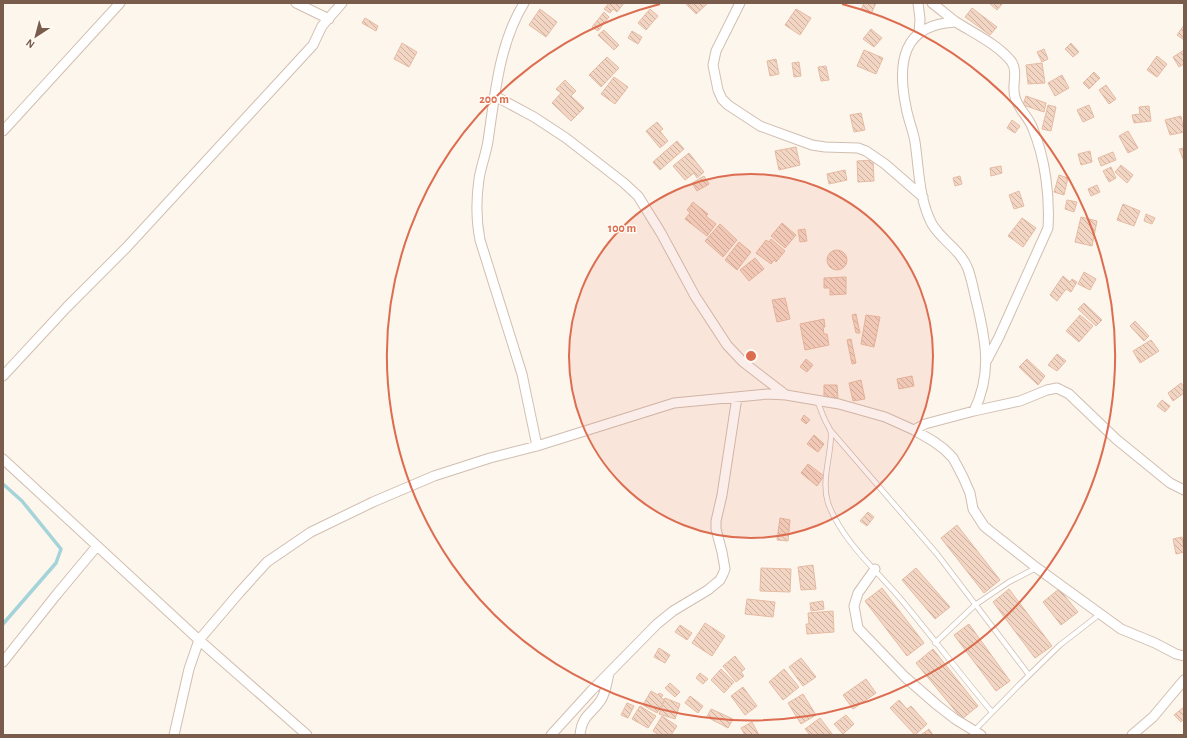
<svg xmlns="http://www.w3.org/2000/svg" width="1187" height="738" font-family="'Alegreya Sans',sans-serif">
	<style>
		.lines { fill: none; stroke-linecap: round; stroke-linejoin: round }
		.stream { stroke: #a5d3da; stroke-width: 3.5 }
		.building { fill: url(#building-back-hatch); stroke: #e6bba3 }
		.service-casing { stroke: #d1beb0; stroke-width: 6 }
		.minor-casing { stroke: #d1beb0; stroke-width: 11 }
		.service { stroke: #fff; stroke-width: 4.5 }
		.minor { stroke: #fff; stroke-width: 9 }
		.ring { fill: none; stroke: #dc6d51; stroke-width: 2 }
		.centre { fill: #dc6d51; stroke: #fffaf3; stroke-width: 2 }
		.ring-label { font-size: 12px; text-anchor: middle; font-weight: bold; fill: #dc6d51; stroke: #fffaf3; stroke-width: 3; stroke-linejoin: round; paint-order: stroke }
	</style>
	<defs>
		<pattern id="building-back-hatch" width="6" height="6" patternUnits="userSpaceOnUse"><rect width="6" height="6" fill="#f3d5c3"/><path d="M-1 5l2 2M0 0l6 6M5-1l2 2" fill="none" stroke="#cab0a1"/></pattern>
	</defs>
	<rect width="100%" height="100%" fill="#fdf6ec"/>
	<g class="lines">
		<path class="stream" d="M3 484 22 501 61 549 56 563 3 624"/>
	</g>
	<path class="building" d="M609 3H624L617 12 613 9 610 13 604 9Z
		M685 3H708L696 14Z
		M864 3H876L871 14 861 10Z
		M989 3H1003L997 10Z
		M972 8 997 27 990 35 965 17Z
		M540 9 557 22 546 37 529 25Z
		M650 9 658 16 646 30 638 23Z
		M796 9 811 18 800 35 785 25Z
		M604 12 609 17 598 31 592 27Z
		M365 18 378 26 376 31 362 23Z
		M1184 25V40L1177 35Z
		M871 29 882 38 874 47 863 39Z
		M604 30 619 45 614 50 598 35Z
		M632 31 642 37 638 44 628 38Z
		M402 43 417 52 409 67 394 59Z
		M1071 43 1079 52 1073 57 1065 49Z
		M1044 49 1048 59 1042 62 1037 52Z
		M864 50 883 58 876 74 857 66Z
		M1184 50V64L1179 67 1173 57Z
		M1157 56 1167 64 1157 77 1147 70Z
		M607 57 619 68 601 87 589 75Z
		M776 59 779 74 770 76 767 61Z
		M799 62 801 76 794 77 792 63Z
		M1042 63 1045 83 1028 84 1026 65Z
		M826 66 829 80 821 81 818 67Z
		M1094 72 1100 78 1089 89 1083 83Z
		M1062 75 1069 88 1055 96 1048 83Z
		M614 77 628 87 615 104 601 94Z
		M565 80 576 91 571 96 584 108 571 121 552 103 561 93 556 89Z
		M1106 85 1116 99 1109 104 1099 90Z
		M1026 96 1046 103 1044 112 1023 105Z
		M1048 105 1056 107 1051 131 1042 129Z
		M1089 105 1094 117 1083 122 1077 110Z
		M1149 106 1151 121 1134 123 1132 115 1140 114 1139 107Z
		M861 113 865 130 854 132 850 115Z
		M1181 116 1184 132 1170 135 1165 120Z
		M1012 120 1020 126 1015 133 1007 128Z
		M657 122 663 129 660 131 668 141 660 148 646 131Z
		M1128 131 1138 148 1128 153 1119 136Z
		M677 141 684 149 660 170 653 162Z
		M796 147 800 165 779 170 775 151Z
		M1184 148V161L1179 149Z
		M1090 151 1092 162 1081 165 1078 154Z
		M1113 152 1116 160 1101 166 1098 158Z
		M689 153 704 172 697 178 694 173 685 180 673 166Z
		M873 160 874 181 858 182 857 161Z
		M1121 165 1133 175 1127 183 1115 172Z
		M1001 166 1002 173 991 176 990 168Z
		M1111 167 1116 178 1109 182 1103 171Z
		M845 170 847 180 829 184 827 174Z
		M1059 175 1068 178 1064 195 1054 192Z
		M704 176 709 184 697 191 692 183Z
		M960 176 962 184 955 186 953 178Z
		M1097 185 1100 192 1091 196 1088 189Z
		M1019 191 1024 206 1014 209 1009 195Z
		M1067 200 1077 202 1074 212 1065 209Z
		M693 202 708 214 706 216 716 224 707 236 685 219 690 213 687 210Z
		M1123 204 1140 211 1134 226 1117 220Z
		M1146 214 1155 218 1152 224 1144 221Z
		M1081 217 1097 221 1092 246 1075 242Z
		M1022 218 1036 228 1023 247 1008 236Z
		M782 223 796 235 785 248 771 236Z
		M720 224 737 240 723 257 705 241Z
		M805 229 807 241 800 242 798 230Z
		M771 239 785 251 776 262 774 260 771 264 756 253 766 240 769 242Z
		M739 242 751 252 737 270 725 260Z
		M827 260a10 10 0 1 1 20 0a10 10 0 1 1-20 0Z
		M755 258 764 269 749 281 740 270Z
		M1084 272 1096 279 1090 290 1078 284Z
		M1063 276 1070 282 1072 279 1077 282 1071 292 1066 289 1057 301 1050 295Z
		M846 277V294L830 295V288H824V278Z
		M785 298 790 319 777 322 772 300Z
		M1084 303 1102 320 1096 326 1078 309Z
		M856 314 860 333H856L852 315Z
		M866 315 880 317 874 347 861 344Z
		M1080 315 1093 326 1079 342 1066 331Z
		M824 319 825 327H823L824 334H827L829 345 805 350 800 324Z
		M1135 321 1149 336 1144 341 1130 326Z
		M851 339 856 363 852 364 847 340Z
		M1151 340 1159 351 1140 363 1133 351Z
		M1057 354 1066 361 1057 371 1048 365Z
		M806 359 813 365 807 372 800 367Z
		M1027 359 1045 376 1038 385 1019 367Z
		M912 376 914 386 899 389 897 379Z
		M861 380 865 399 853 401 849 383Z
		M1181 383 1184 387V393L1173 401 1168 393Z
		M824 385H837L838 398H824Z
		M1162 400 1170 406 1165 412 1157 406Z
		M804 415 810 420 806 424 801 420Z
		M814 435 824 444 818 452 807 444Z
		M808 464 824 476 817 486 801 473Z
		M868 512 874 517 867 526 860 521Z
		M780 518 790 520 788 541 777 540Z
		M957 525 1000 580 984 593 941 538Z
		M1182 537 1184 552 1176 554 1173 539Z
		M813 565 816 589 801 590 798 567Z
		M761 568 791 569 790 592 760 591Z
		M916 568 950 607 935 619 902 580Z
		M882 588 924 643 907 656 865 601Z
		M1009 589 1052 646 1035 658 993 602Z
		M1059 589 1078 612 1061 625 1043 602Z
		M747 599 775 602 773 617 745 614Z
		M823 601 824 609 811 611 810 603Z
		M833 611 834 632 807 634 806 624H809L808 613Z
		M705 623 725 636 712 656 692 643Z
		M969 624 1010 681 996 691 954 635Z
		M680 625 692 633 687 640 675 632Z
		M659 648 670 655 665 663 654 657Z
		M933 649 978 706 962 719 916 663Z
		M735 656 745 669 741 672 744 676 736 682 723 666Z
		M801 658 816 677 803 686 789 667Z
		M721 669 734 682 724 693 711 680Z
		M784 669 799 687 783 700 769 682Z
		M700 673 708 679 703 684 696 678Z
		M866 679 876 693 853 709 843 695Z
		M670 683 680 692 675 697 665 688Z
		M743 687 757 706 745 715 731 696Z
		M651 691 658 695 659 693 663 695 661 698 665 700 657 713 643 705Z
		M803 694 816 715 801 724 788 703Z
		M690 696 703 706 698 713 685 703Z
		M665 698 680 704 675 719 659 714Z
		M899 700 907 709 911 706 927 724 915 735 890 708Z
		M627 703 634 706 628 718 621 715Z
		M640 706 656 716 648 728 632 719Z
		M1184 707V719L1181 722 1174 715Z
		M711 709 733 719 728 728 707 717Z
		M846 715 854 724 843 734 834 724Z
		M662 716 677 726 671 735H659L653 731Z
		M820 718 833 735H810L805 729Z
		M752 722 759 735H745L741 728Z
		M929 729 933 735H921Z"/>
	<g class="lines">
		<g class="service-casing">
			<path id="service" d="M817 400C820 407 822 414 825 420 827 425 831 429 831 434 831 457 821 480 828 503 841 539 874 568 899 597 931 635 960 674 992 712
				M831 431 937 554 1029 675
				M935 643 975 605 1009 582 1036 568
				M974 731 1019 685 1060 645 1100 614"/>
		</g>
		<g class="minor-casing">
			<path id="minor" d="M296 3 329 19
				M524 3C499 44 495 94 488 141 486 154 481 166 479 179 476 200 476 220 480 240L522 374 537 446
				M740 3 716 51 713 65 718 90 722 99 728 105 760 126 812 145 825 147 858 148 866 151 885 164 923 197
				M918 3 920 19 919 33
				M932 3C940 9 948 16 956 22 975 34 997 44 1011 61 1019 72 1011 85 1015 97 1018 109 1029 117 1033 129 1045 158 1050 196 1048 228L999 337 986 362
				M956 22C902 24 897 63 906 107 908 119 913 130 915 142 919 169 919 200 932 224 942 241 961 250 968 269 972 280 974 293 977 304 986 342 992 374 974 411
				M495 96 534 117 566 138 624 183 638 196 661 233 695 296 727 345 743 362 786 395
				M3 131 120 3
				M3 376 67 307 126 248 313 45 322 26 342 3
				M914 430 925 424 974 411 1020 401 1047 390 1057 388 1069 394 1116 439 1170 483 1184 490
				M3 459 199 640 307 735
				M875 569 858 593 854 606 858 628 905 677 937 705 955 719 981 735
				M3 662 57 594 97 546
				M174 735 189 669 199 640 239 593 267 562 286 549 311 532 373 502 434 476 490 458 537 446 674 403 768 394 786 395 839 404 885 417 914 430 933 441 944 449 953 458 963 477 970 493 973 509 984 526 990 531 1037 568 1121 629 1155 643 1176 654 1184 656
				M551 735 592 690 657 624 673 611 708 590 720 580 723 574 725 569 722 552 716 529V521L722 495 737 397
				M580 735C582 715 591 715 601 700 606 692 607 682 609 673
				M1132 735 1153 717 1184 680"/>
		</g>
		<use href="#service" class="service"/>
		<use href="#minor" class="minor"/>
	</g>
	<circle cx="751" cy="356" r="182" fill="#dc6d51" fill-opacity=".12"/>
	<g class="ring">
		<circle cx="751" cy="356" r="182"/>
		<path d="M842 4A364 364 0 1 1 660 4"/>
	</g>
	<circle cx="751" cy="356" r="6" class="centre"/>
	<g class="ring-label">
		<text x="494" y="103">200 m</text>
		<text x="622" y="232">100 m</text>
	</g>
	<rect width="1187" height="738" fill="none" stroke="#7a5c4d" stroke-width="8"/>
	<g transform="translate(36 36) rotate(216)" stroke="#fffaf3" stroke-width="3" paint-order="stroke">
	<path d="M0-3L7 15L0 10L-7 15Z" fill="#7a5c4d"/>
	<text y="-6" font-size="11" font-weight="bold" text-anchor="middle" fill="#7a5c4d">N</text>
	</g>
</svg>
